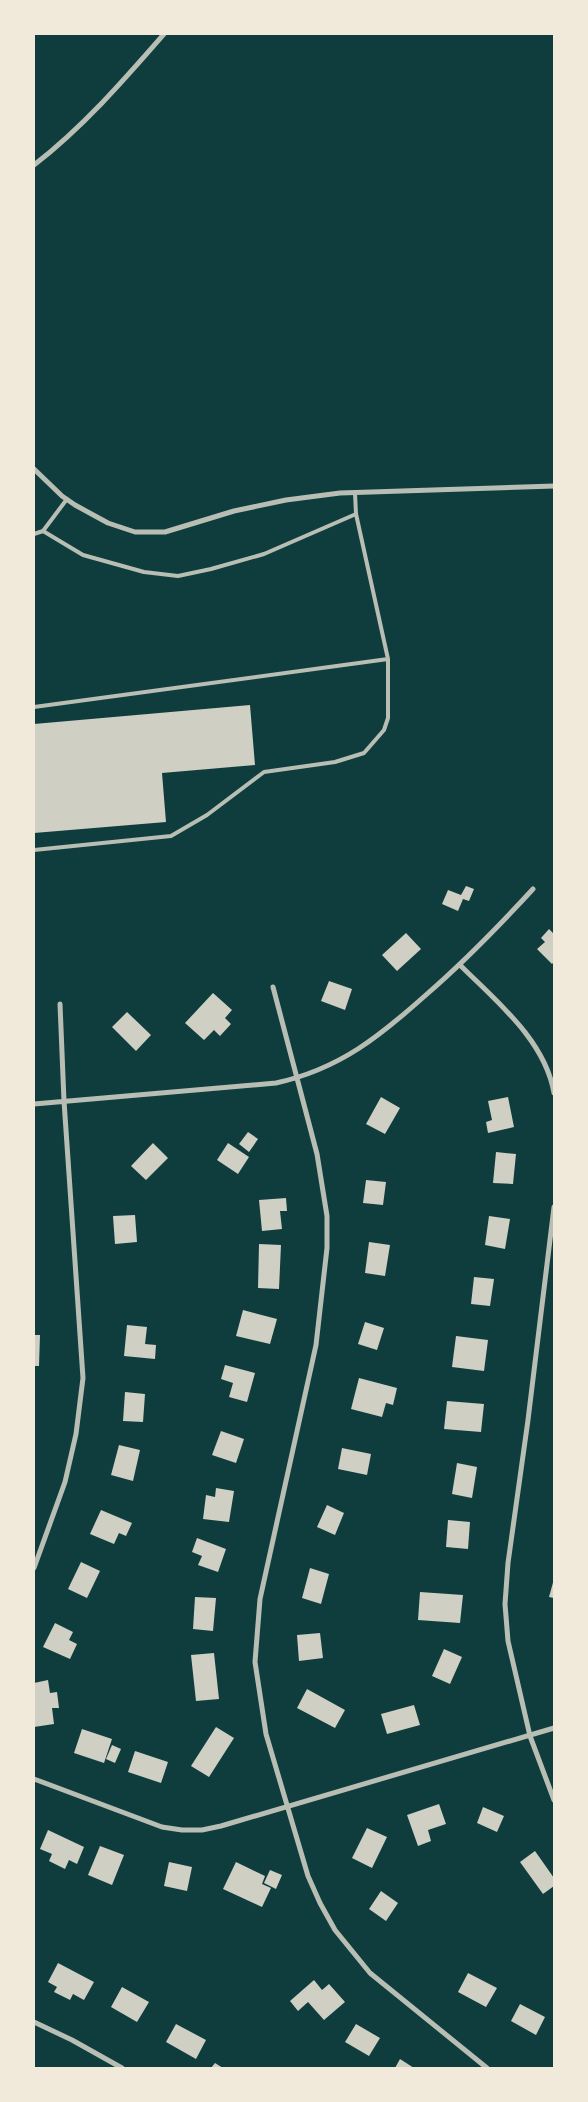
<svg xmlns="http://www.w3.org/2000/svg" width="588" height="2102" font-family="'IBM Plex Sans',sans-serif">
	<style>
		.building { fill: #cfcfc3 }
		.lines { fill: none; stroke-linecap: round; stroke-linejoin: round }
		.service { stroke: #b8beb3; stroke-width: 4 }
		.minor { stroke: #b8beb3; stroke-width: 5 }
	</style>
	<rect width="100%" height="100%" fill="#0f3d3e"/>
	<path class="building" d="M250 705 255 765 162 773 166 822 34 833V724Z
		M466 886 474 889 469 901 463 899 458 911 442 904 448 890 461 895Z
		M549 929 554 934V962L552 964 537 949 545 942 541 938Z
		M406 933 421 949 397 971 382 955Z
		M329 981 352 989 345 1010 321 1001Z
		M213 993 232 1010 225 1018 231 1024 220 1036 214 1030 204 1040 185 1023Z
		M127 1012 151 1035 136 1051 112 1027Z
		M381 1097 400 1108 385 1134 366 1124Z
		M508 1097 514 1127 488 1133 486 1122 492 1120 488 1101Z
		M248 1132 258 1139 249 1152 239 1144Z
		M153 1143 168 1158 146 1180 131 1166Z
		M228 1143 249 1157 238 1174 217 1160Z
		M496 1152 516 1154 513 1184 493 1183Z
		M366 1180 386 1182 383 1205 363 1203Z
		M286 1198 287 1211H280L282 1229 262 1231 259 1200Z
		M135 1215 137 1242 115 1244 113 1216Z
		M489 1216 510 1219 505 1249 485 1245Z
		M369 1242 390 1245 385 1276 365 1273Z
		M259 1244 281 1245 279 1289 258 1288Z
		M474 1277 494 1279 490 1306 471 1304Z
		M243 1310 277 1319 270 1344 236 1336Z
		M365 1322 384 1328 377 1350 358 1344Z
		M127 1325 147 1327 145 1344 156 1345 155 1359 124 1356Z
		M34 1335H40L39 1366H34Z
		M456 1336 488 1340 484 1371 452 1367Z
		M225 1365 255 1373 247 1402 229 1397 233 1383 221 1379Z
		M359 1378 397 1388 393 1405 386 1403 382 1417 351 1409Z
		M125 1392 145 1394 143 1422 123 1421Z
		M447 1401 484 1404 481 1432 444 1429Z
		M221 1431 244 1439 236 1463 212 1455Z
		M119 1445 140 1450 133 1481 111 1475Z
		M342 1448 371 1454 367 1475 338 1469Z
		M457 1463 477 1467 472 1498 452 1494Z
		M216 1488 234 1491 229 1522 203 1519 206 1495 215 1497Z
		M327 1505 344 1513 335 1535 317 1527Z
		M101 1510 132 1523 126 1536 119 1533 114 1544 90 1534Z
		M448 1520 470 1522 468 1549 446 1547Z
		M197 1538 226 1549 218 1572 198 1565 202 1556 192 1552Z
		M81 1562 100 1571 87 1598 68 1589Z
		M310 1568 329 1574 321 1604 302 1598Z
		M554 1579V1598L549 1597Z
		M420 1592 463 1595 460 1623 418 1620Z
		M195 1597 216 1598 213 1631 193 1629Z
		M55 1623 73 1632 69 1640 77 1644 70 1659 43 1647Z
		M320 1633 323 1658 299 1661 297 1635Z
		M444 1649 462 1657 450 1684 432 1676Z
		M214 1653 219 1699 196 1701 191 1655Z
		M48 1680 50 1693 57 1692 59 1708H52L54 1724 34 1727V1683Z
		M307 1689 345 1710 335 1728 297 1708Z
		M414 1705 420 1725 387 1734 381 1714Z
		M216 1727 234 1738 209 1777 191 1766Z
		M82 1729 112 1739 104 1763 74 1753Z
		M112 1745 121 1749 115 1763 106 1759Z
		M135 1751 168 1762 161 1783 128 1772Z
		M439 1804 446 1824 428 1830 431 1841 418 1846 407 1815Z
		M483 1807 504 1816 497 1832 477 1823Z
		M367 1828 387 1837 372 1868 352 1858Z
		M48 1830 84 1847 77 1864 69 1860 65 1869 49 1861 52 1854 40 1849Z
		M100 1846 124 1855 112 1885 88 1875Z
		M535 1851 554 1878V1886L543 1894 520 1862Z
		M169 1862 192 1867 187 1891 164 1886Z
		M236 1862 265 1876 262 1884 271 1888 262 1907 223 1889Z
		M270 1870 282 1875 276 1889 264 1883Z
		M381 1891 398 1903 386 1921 369 1909Z
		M58 1963 94 1982 84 2000 73 1994 70 2000 54 1992 57 1987 48 1982Z
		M468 1973 497 1988 486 2007 458 1992Z
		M314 1980 322 1990 329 1984 345 2002 324 2020 308 2002 298 2011 290 2001Z
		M122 1987 149 2002 137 2022 111 2007Z
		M520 2004 545 2017 536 2035 511 2021Z
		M176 2024 206 2040 196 2059 166 2042Z
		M356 2024 380 2038 369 2056 345 2042Z
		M400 2059 414 2068H395Z
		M215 2063 223 2068H211Z"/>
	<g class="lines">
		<path class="service" d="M43 531 83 555 144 572 178 576 211 569 264 554 356 514
			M34 534 43 531 67 499
			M34 707 388 659 356 514 355 493
			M34 850 171 836 207 815 264 772 335 762 364 753 384 730 388 718V659"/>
		<path class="minor" d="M34 165C83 127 123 81 164 34
			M34 469 62 496 75 505 108 523 135 532H165L234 511 286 500 340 493 554 486
			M460 965C496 1001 545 1040 554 1093
			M273 987 317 1154 327 1216V1248L316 1345 260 1599 255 1662 266 1734 308 1876 320 1903 335 1930 370 1973 487 2068
			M34 1104 276 1083C340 1069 380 1036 427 994 465 961 499 926 533 889
			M554 1207 528 1420 508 1563 505 1604 508 1641 530 1736 554 1800
			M34 1568 65 1482 76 1434 83 1378 64 1101 60 1004
			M34 1779 162 1827 182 1830H202L221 1826 554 1728
			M34 2022 72 2040 122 2068"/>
	</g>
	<rect width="588" height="2102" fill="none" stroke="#f1e9da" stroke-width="70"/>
</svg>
